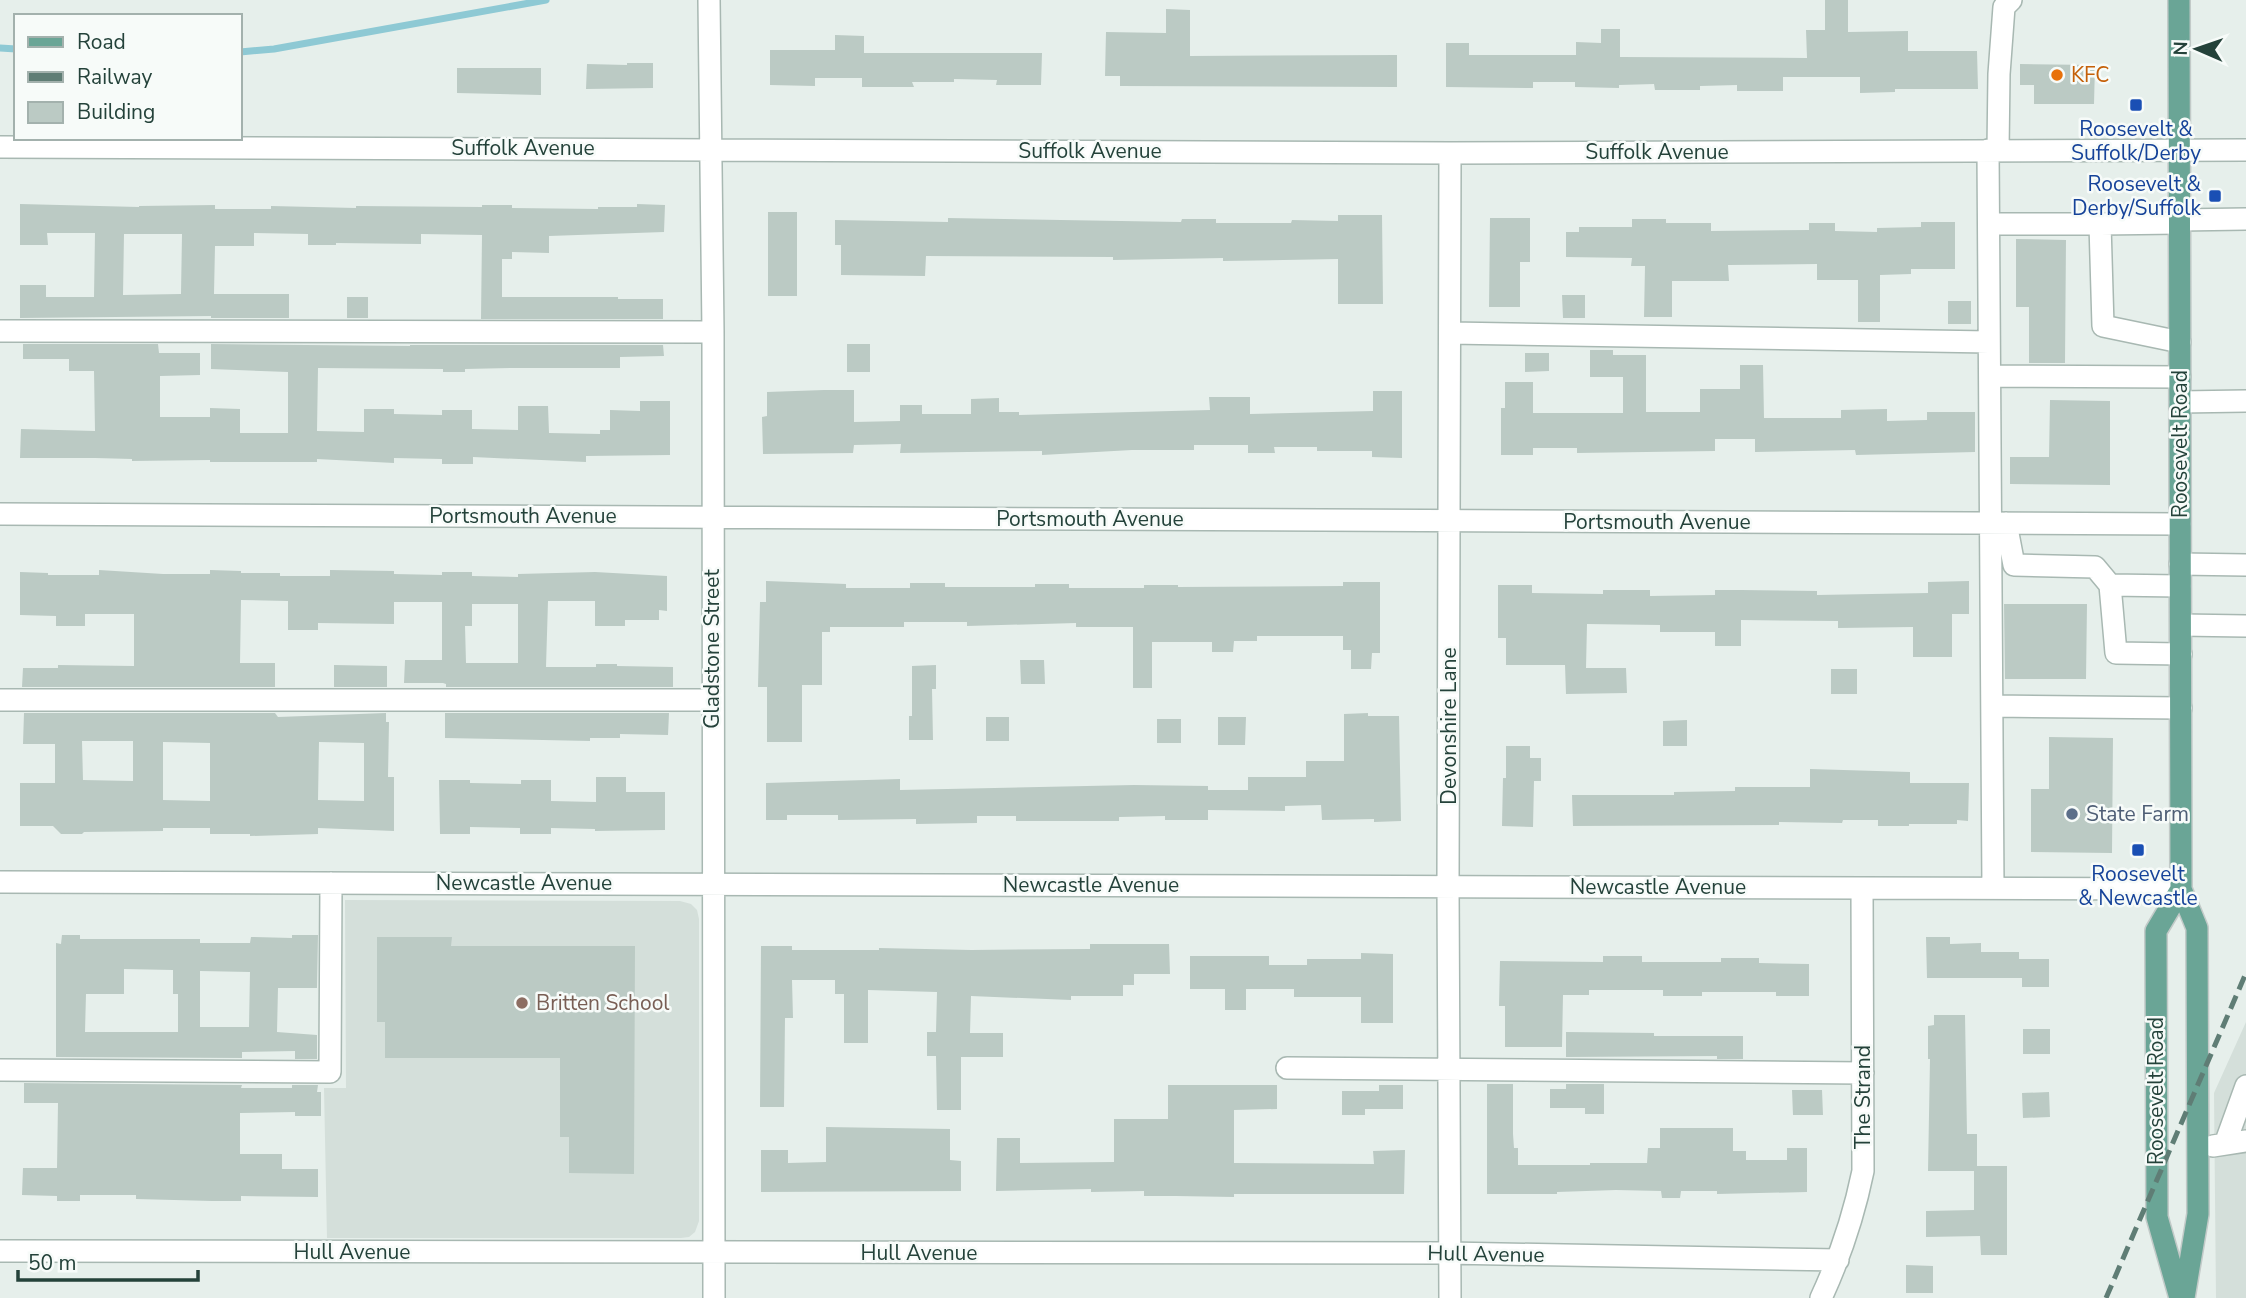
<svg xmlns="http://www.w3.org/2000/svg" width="2246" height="1298" font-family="'Nunito Sans',sans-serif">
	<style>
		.built { fill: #d4dfda }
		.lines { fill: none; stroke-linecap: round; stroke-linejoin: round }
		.stream { stroke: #8ec9d4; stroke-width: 7 }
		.building { fill: #bbcac4; fill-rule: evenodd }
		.minor-casing { stroke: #a8b8b2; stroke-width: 24 }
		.major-casing { stroke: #c2cac8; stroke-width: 24 }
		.minor { stroke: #fff; stroke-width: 21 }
		.major { stroke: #6aa596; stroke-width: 21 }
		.rail { stroke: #5f7d75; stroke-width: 5; stroke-dasharray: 14 7; stroke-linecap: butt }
		.food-dot { fill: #e8710a; stroke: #f7fbf9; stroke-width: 2.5 }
		.transit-dot { fill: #1a4fb4; stroke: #f7fbf9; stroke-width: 2.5 }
		.service-dot { fill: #5c6f8a; stroke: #f7fbf9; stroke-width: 2.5 }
		.education-dot { fill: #8d6e63; stroke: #f7fbf9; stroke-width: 2.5 }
		.labels { text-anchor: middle; stroke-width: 5; stroke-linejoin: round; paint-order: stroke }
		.food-label { font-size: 21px; fill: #c56008; stroke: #f7fbf9; text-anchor: start }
		.transit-label { font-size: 21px; fill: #164399; stroke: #f7fbf9 }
		.street-label { font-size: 21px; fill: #24423a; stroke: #f7fbf9 }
		.service-label { font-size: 21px; fill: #4e5e75; stroke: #f7fbf9; text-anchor: start }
		.education-label { font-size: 21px; fill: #785e54; stroke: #f7fbf9; text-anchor: start }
	</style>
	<rect width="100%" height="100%" fill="#e6efeb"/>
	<path class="built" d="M345 900 680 901 691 904 697 910 699 919V1221L695 1232 689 1237 681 1238H327L324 1088H346Z
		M2246 1022V1298H2216L2214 1093Z"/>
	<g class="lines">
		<path class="stream" d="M0 48 16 49
			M240 52 274 49 546 0"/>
	</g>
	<path class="building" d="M1825 0H1848V32L1908 31V51H1977L1978 89H1895V92L1860 93V77H1783V91H1737V85L1700 86V90H1655L1654 84 1619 85V88L1575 87V82H1533V88L1446 87V43H1469V55H1576V42L1601 43V29H1620V57L1807 58 1806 30H1825Z
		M1166 9 1190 10V56L1397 55V87L1120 86V76H1105L1106 32 1166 33Z
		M835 35 864 36V53H1042L1041 85H996L997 80 954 79V82H912L914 87H862V78H815V86L770 85V50H835Z
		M627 63H653V88L586 89 587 64 627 65Z
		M2020 64 2095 65 2094 104H2034V85H2020Z
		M457 68H541V95L457 93Z
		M20 204 139 207V206L215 205V209H271V206L356 208V206L482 207V205H512V208L598 209V207H637V204L665 205 664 232 549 236V253L512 252V259H502V297H618V299H663V319H481L482 235 421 234V244L336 243V245H308V234L254 233V246H215L214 294H289V318H211V316L20 318V285H46V297H94L95 233H47L48 245H20ZM124 234H182L181 294 123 295Z
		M768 212H797V296H768Z
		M1338 215H1382L1383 304H1338V259L1223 261V258L1113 260V257L926 256 925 276 841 275V245H835V220L948 222V218L1181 222 1182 219H1216V223H1291L1292 220 1338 221Z
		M1490 218H1530V262H1520V307H1489Z
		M1632 219H1666V223H1711V231L1809 230V223H1835V231L1877 232V228L1921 227V222H1955V269H1911V274L1880 275V322H1858V280H1817V264L1728 265 1729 281H1672V317H1644L1645 266H1631L1632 258 1566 257V232H1579V227H1632Z
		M2016 239 2066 240 2065 363H2029V307H2016Z
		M1562 295H1585V318H1563Z
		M347 297H368V318H347Z
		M1948 301H1971V324H1948Z
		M23 344H158L159 353H200V375L160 376V417H210V408L240 409V433H288V372L211 369V344L410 346V345H663L664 356 620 357V368H510L465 369V372H443V369L318 368 317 431 364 432V409H394V414L442 415V410H472V429L518 430V406H548L549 433 600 434V430H610V410L640 411V401H670V455L586 456V462L473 457V464H442V459L394 458V463L317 459V462H210V460L132 461V459L95 458H20L21 429 95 431 94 371H69V359H23Z
		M847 344H870V372H847Z
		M1590 350H1613V355H1646V412H1700V389H1740V365H1763L1764 418H1841V410L1887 409V421L1927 420V412H1975V452L1856 455 1855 450 1755 452V439H1715V451L1577 453V448H1533V455H1501V408H1505V382H1533V413H1623V377H1590Z
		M1525 353H1549V371L1525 372Z
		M824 390H854V422L900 421V405H922V414H971V399L999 398V412H1019V415L1210 410 1209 397H1250V414L1373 411V391H1402V458L1372 457V451H1317V447H1274L1275 453H1248V445H1194V450H1132L1042 455V451L900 453 901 444 854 445 853 453 763 454 762 417 767 416V392Z
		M2050 400 2110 401V485L2010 484V457H2049Z
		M99 570 163 574H210V570L241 571V573H280V576H330V570L394 571V574L442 575V572H472V576L518 577V574L595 572 667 576V611L659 610V620H625V626H595V601H548L546 667H596V664H617V666L673 667V687H446V684L443 683H404L405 660H442V602H394V624L318 623V630H288V601L241 600 240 663H275V687H22L23 668H58V665L134 666V614H85V626H56V616L20 615V572L48 573V575H99ZM472 604H518V663H466L465 626H472Z
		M766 581 846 584V588H910V583H945V587H1035V584H1069V588H1144V585H1178V587L1343 586V582H1380V653H1372L1371 669H1351V650H1343V636H1257V641H1234L1233 652H1212V642H1152V688H1133V627H1076V623L967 626V622H904V627H830V632H822V685H802V742H767V687H758L760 602H766Z
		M1969 581V614H1952V657H1913V627L1838 628V621L1741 620V646H1715V632H1660V625L1587 624 1586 668H1626L1627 693 1566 694 1565 665H1506V638H1498V585H1532V593L1603 594V590H1650V596L1715 595V590H1741L1817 591V595L1928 593V582Z
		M2004 604H2087L2086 679H2005Z
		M1020 660H1044L1045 684H1021Z
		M334 665 387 666V687H334Z
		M936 665V689H932L933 740H909V716H912V666Z
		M1831 669H1857V694H1831Z
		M24 713H275L278 717 386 713V722H389L388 777H394V831L318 828V834L250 836V834H210V828H163V831L84 832 82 834H61L53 826H20V783H55V744H23ZM82 741H133V781L83 780ZM163 742 210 743V801L163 800ZM319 742 364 743V801L318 800Z
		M445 713H669L668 735 620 734V738H590V741L445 738Z
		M1368 713V716H1399L1401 821 1374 822V819L1322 820 1321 805 1285 806V811L1208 810V820H1165V816L1119 817V821H1016V816H977V823L916 824V819L838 820V815H787V820H766V783L900 779V790L1134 785 1208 786V790H1248V777H1306V761H1344V714Z
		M986 717H1009V741H986Z
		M1218 717H1246L1245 745H1218Z
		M1157 719H1181V743H1157Z
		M1687 720V746H1663V721Z
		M2049 737 2113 738 2112 853 2031 852V789H2049Z
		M1506 746H1530V758H1541V781H1534L1533 827 1502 826 1503 778H1506Z
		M1810 769 1910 772V783H1969L1968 821 1957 820V824H1909V826H1878V820H1843L1842 823 1779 822V825L1573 826 1572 795H1674V792L1735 791V787H1810Z
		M596 777H626V792H665V830L595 831V829L551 828V834H520V828L470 827V834H440L439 780H470V783L521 784V780H551V801L596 802Z
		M62 935H80V939H200V943H250L251 937 292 938V935H318L317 988H278L277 1032 317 1035V1059H295V1051L242 1052V1058L56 1057V943L61 944ZM124 969 173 970V994H178V1032H85L86 994H124ZM200 971 250 972 249 1027H200Z
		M377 937H452L451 946H635L634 1174 569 1173V1137H560V1058H385V1022H377Z
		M1926 937H1950V944L1981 943V952H2019V959H2049V987H2022V978H1927Z
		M1090 944H1169L1170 974H1134V985H1123V996H1071V1000L971 996 970 1033H1003V1057H961V1110H937L936 1056H927V1032H936L937 992 868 990V1043H844V994H835V980H792L793 1018H785L784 1107H760L761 946H792V950H879V948L971 950 1090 949Z
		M1361 953 1393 954V1023H1361V997H1294V989H1246V1010H1225V989H1190V956H1269V965H1307V959H1361Z
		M1603 956H1642V962H1721V958H1759V963L1809 964V996H1776V992H1702V996H1663V990H1589V995H1563L1562 1047H1505V1006H1499L1500 961 1603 962Z
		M1934 1015H1965L1967 1134H1977V1166H2007V1255H1981L1980 1236 1926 1237V1211L1974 1210V1171H1928L1930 1059H1928V1026L1934 1025Z
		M2023 1029H2050V1054H2023Z
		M1566 1032 1654 1033V1036H1743V1059H1717V1056L1566 1057Z
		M24 1083 242 1085 241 1088H292V1085H318L317 1092H321V1116H295V1112L240 1113V1154H282V1169H318V1197L241 1196V1201H212L136 1199V1195H80V1201H57V1196L22 1195 23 1168H57L58 1103H24Z
		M1487 1084H1513V1134L1514 1148H1518V1165H1590V1163H1647L1648 1148H1660V1128H1733V1151H1746V1160H1787V1148H1807V1192L1717 1194V1191H1681L1680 1198H1662L1661 1191 1616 1190 1557 1192V1194H1487Z
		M1566 1084H1604V1114H1585V1108H1550V1089H1566Z
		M1168 1085H1277V1109L1234 1110V1163L1374 1164 1373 1151 1405 1150 1404 1194H1234V1197L1176 1196H1144V1191L1091 1192V1189L996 1191 997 1138H1020V1163L1114 1162V1119H1168Z
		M1379 1085H1403V1109H1365V1115H1342V1091H1379Z
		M1792 1090H1822L1823 1115H1793Z
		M2049 1092 2050 1117 2023 1118 2022 1093Z
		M826 1127 950 1129V1160L961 1161V1191L761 1192V1150H788V1163L826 1162Z
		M1906 1265 1933 1266V1293H1906Z"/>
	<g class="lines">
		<g class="minor-casing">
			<path id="minor" d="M709 0 713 332 714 1298
				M0 147 1450 153 2246 150
				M1988 150 1993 888
				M1998 150 1999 74 2004 7 2011 0
				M2179 220 2246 219
				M1989 224H2100L2103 326 2180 342
				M2100 224 2179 223
				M0 331 713 332
				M1450 333 1989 342
				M1990 376 2180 377
				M2180 402 2246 401
				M0 514 2180 524
				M2006 523 2014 565 2095 567 2110 585 2116 653 2181 654
				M2180 564 2246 565
				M2110 585 2180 586
				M2181 625 2246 626
				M0 700H712
				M1992 706 2181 708
				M0 882 2181 889
				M1287 1068 1863 1073
				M0 1070 330 1072 331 883
				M2225 1144 2246 1086
				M2213 1146 2246 1141
				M0 1251 1449 1253 1838 1260
				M1450 1298 1448 886 1450 153
				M1821 1298C1840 1257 1854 1215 1863 1171L1862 888"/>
		</g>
		<g class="major-casing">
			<path id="major" d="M2179 0 2181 889 2197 928 2198 1214 2184 1298
				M2180 1298 2157 1217 2156 931 2181 889"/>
		</g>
		<use href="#minor" class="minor"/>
		<use href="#major" class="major"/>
		<path class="rail" d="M2106 1298 2246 973"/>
	</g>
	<circle class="food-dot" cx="2057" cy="75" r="7"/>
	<g class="transit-dot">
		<rect x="2129" y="98" width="14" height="14" rx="3.5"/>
		<rect x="2208" y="189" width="14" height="14" rx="3.5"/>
		<rect x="2131" y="843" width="14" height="14" rx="3.5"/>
	</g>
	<circle class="service-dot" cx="2072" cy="814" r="7"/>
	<circle class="education-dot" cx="522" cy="1003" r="7"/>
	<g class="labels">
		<g class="food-label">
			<text x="2071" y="82">KFC</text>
		</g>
		<g class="transit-label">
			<text x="2136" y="136">Roosevelt &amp;<tspan x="2136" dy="24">Suffolk/Derby</tspan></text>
			<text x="2201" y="191" text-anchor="end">Roosevelt &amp;<tspan x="2201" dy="24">Derby/Suffolk</tspan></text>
			<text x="2138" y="881">Roosevelt<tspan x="2138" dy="24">&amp; Newcastle</tspan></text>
		</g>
		<g class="street-label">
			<text x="523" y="155">Suffolk Avenue</text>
			<text x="1090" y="158">Suffolk Avenue</text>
			<text x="1657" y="159">Suffolk Avenue</text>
			<text transform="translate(2180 444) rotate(-90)" y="7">Roosevelt Road</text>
			<text x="523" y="523">Portsmouth Avenue</text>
			<text x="1090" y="526">Portsmouth Avenue</text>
			<text x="1657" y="529">Portsmouth Avenue</text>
			<text transform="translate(712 649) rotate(-90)" y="7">Gladstone Street</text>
			<text transform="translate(1449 726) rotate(-90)" y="7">Devonshire Lane</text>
			<text x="524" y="890">Newcastle Avenue</text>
			<text x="1091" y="892">Newcastle Avenue</text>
			<text x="1658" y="894">Newcastle Avenue</text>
			<text transform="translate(2156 1091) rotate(-90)" y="7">Roosevelt Road</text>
			<text transform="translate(1863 1097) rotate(-90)" y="7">The Strand</text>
			<text x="352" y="1259">Hull Avenue</text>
			<text x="919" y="1260">Hull Avenue</text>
			<text transform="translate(1486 1254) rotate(1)" y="7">Hull Avenue</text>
		</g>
		<g class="service-label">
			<text x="2086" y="821">State Farm</text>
		</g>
		<g class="education-label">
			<text x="536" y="1010">Britten School</text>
		</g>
	</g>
	<rect x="14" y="14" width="228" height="126" fill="#f7fbf9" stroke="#a3b1ad" stroke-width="2"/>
	<rect x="28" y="37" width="35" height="10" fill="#6aa596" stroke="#a3b1ad" stroke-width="2"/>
	<text x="77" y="49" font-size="21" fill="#24423a">Road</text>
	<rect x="28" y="72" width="35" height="10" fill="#5f7d75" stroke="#a3b1ad" stroke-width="2"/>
	<text x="77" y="84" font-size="21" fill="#24423a">Railway</text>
	<rect x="28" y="102" width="35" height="21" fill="#bbcac4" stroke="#a3b1ad" stroke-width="2"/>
	<text x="77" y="119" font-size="21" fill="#24423a">Building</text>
	<g transform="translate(2197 49) rotate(272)" stroke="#f7fbf9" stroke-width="5" paint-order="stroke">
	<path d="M0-5L12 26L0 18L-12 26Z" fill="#24423a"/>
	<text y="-10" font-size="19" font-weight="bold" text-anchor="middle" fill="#24423a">N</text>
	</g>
	<path d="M18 1270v10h180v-10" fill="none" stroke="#24423a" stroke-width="3.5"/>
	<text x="28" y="1270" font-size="21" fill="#24423a" stroke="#f7fbf9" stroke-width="5" paint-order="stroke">50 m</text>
</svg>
